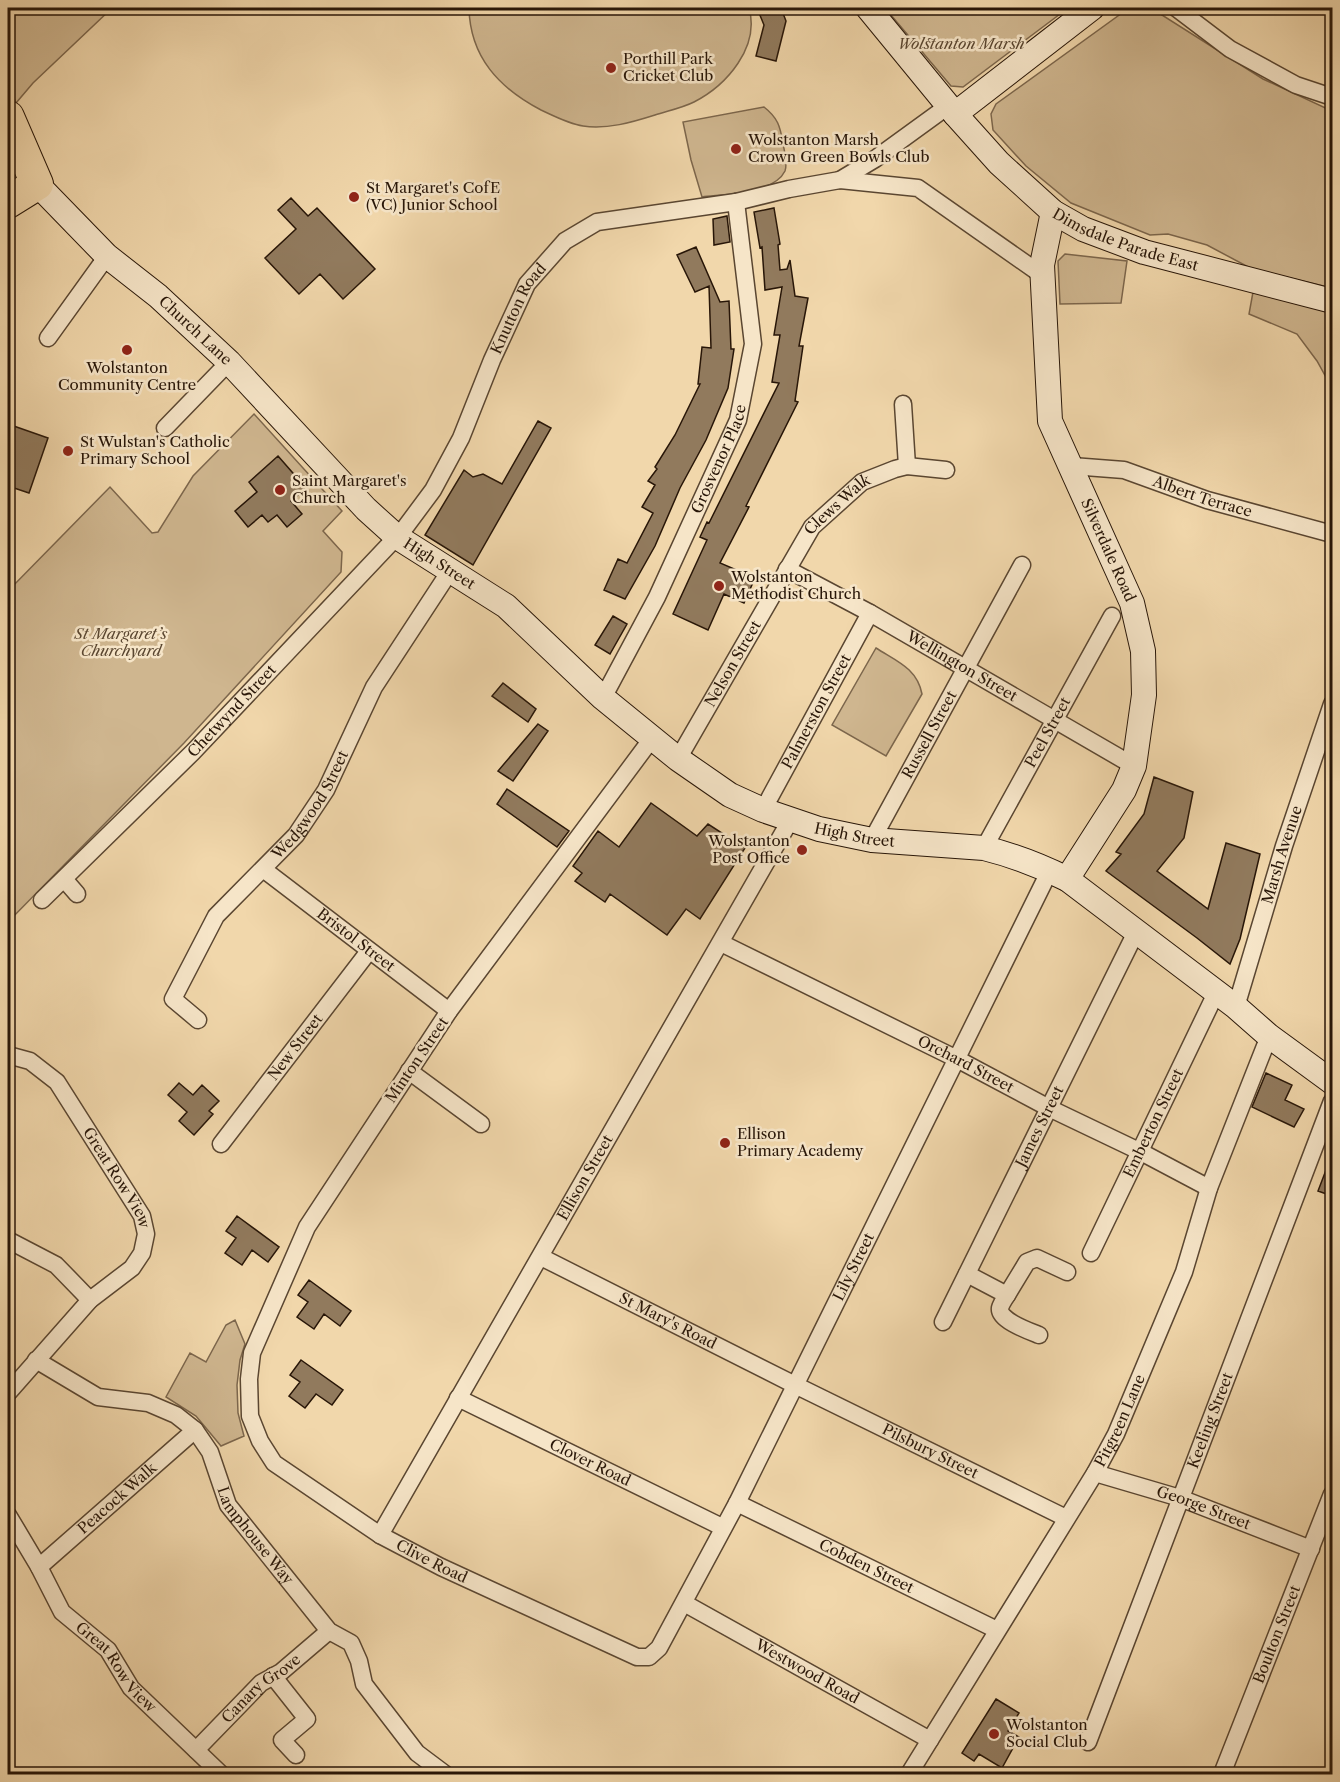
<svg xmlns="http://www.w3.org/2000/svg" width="1340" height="1782" font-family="'Libre Caslon Text',serif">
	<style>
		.green { fill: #cfb68f; stroke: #7c664c; stroke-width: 1.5 }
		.building { fill: #917a5d; stroke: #281608; stroke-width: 1.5 }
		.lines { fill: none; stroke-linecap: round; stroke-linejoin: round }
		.street-casing { stroke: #5a4631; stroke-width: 19 }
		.secondary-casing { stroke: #281608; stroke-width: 26 }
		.highway-casing { stroke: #281608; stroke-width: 34 }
		.street { stroke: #f6e5c8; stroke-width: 16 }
		.secondary { stroke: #f6e5c8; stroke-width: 24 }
		.highway { stroke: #f1d7ab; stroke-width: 32 }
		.poi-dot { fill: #8f2418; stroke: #f6e5c8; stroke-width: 2 }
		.labels { text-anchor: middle; stroke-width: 5; stroke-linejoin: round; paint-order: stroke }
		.park-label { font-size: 15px; font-style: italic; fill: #5a4630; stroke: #f6e5c8 }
		.poi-label { font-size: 15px; fill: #281608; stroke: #f6e5c8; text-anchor: start }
		.street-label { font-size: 15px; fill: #281608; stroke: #f6e5c8 }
	</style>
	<rect width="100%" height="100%" fill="#f1d7ab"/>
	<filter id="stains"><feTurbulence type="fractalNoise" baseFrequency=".00333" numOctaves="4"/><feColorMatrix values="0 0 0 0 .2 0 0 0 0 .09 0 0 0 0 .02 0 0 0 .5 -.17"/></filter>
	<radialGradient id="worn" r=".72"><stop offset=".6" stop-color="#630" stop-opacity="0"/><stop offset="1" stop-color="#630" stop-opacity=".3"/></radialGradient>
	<path class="green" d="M8 8H112L33 83 16 103 8 83Z
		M469 8H749C760 47 727 85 694 102 682 108 667 111 655 115 633 122 606 130 583 126 569 124 554 116 541 110 499 88 470 57 469 8Z
		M885 8H1068L963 87 951 86Z
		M1129 8H1151L1263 79 1332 111V288L1252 269 1207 245 1168 234 1150 235 1071 203 1026 166 993 130 991 114 996 104Z
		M764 107C778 118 780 126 783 143 784 151 788 162 785 171 774 194 725 194 702 197L691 160 683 122Z
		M1065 254 1127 261 1121 303 1060 304 1058 261Z
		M1253 292 1332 310V388L1317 361 1297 334 1249 314Z
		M254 414 342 511 323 531 342 552 341 572 184 743 8 922V591L110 487 152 533 158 532 193 476Z
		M876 648C896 661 917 668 922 694L886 756 832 725Z
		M235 1320 245 1344 240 1360 237 1385 238 1413 244 1436 221 1446 196 1416 166 1397 190 1353 206 1362 226 1325Z"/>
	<path class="building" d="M757 8H781L786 21 776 61 756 56 764 25Z
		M291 198 308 216 317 208 375 269 343 299 320 274 299 294 265 258 296 229 278 210Z
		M774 208 780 244 778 245 780 270 787 269 790 260 795 296 808 298 799 346H803L795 401 798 402 746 506 749 507 720 563 755 578 744 603 724 594 708 630 673 614 707 540 700 537 707 522 709 523 779 383 772 382 780 335H774L782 287 765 290 762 247 760 248 754 212Z
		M727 216 730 242 714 245 713 219Z
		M696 247 720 302 729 301 731 349H734L728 388 706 440 680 488 655 546 625 599 604 590 618 559 627 563 653 513 642 507 655 485 648 481 657 469 655 467 675 435 700 384H698L702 347 711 348 709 286 695 292 677 255Z
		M538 421 551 428 473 565 425 535 464 470 473 477 483 474 502 484Z
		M8 424 48 438 29 493 8 486Z
		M278 456 306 488 291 501 302 514 287 527 277 515 268 522 262 515 248 527 235 511 257 492 249 482Z
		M613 616 627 624 610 654 595 645Z
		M503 683 536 709 528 722 492 696Z
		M538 724 548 731 513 781 498 771Z
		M1154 777 1193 792 1184 838 1157 871 1208 909 1226 843 1260 854 1240 939 1230 964 1197 938 1106 871 1121 854 1116 852 1144 814Z
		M507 789 569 831 557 847 497 804Z
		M651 803 697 836 708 824 745 848 700 919 686 909 667 935 610 894 605 902 575 881 582 873 573 866 598 831 619 847Z
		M1266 1073 1292 1085 1285 1100 1304 1109 1294 1127 1252 1107Z
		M179 1083 193 1095 202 1085 219 1101 209 1111 213 1114 194 1135 179 1121 187 1112 168 1095Z
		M1331 1157H1332V1196L1318 1191Z
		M237 1216 279 1247 268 1262 252 1250 242 1265 225 1253 236 1238 226 1231Z
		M309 1280 351 1311 340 1326 324 1314 314 1329 297 1317 308 1302 298 1295Z
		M301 1360 343 1390 332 1405 316 1394 305 1408 289 1396 300 1382 290 1375Z
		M996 1699 1019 1713 1008 1731 1019 1737 1002 1768 979 1754 974 1761 962 1753Z"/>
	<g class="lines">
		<g class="street-casing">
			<g id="street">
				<path d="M1176 8 1230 49 1296 85 1332 97"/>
				<path d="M840 180 875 159 948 106"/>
				<path d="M48 338 107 256"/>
				<path d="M903 404 907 466"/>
				<path d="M165 428 229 362"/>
				<path id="s1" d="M1072 466 1124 470 1207 500 1332 534"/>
				<path id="s2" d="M787 569 870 613 1134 766"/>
				<path id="s3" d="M603 698 657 597 738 420 753 344 736 202"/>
				<path id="s4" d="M653 737 449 1011 307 1227 252 1353 249 1379 250 1416 260 1441 274 1463 380 1535 441 1567 637 1657H649L659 1648 737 1503 1050 870"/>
				<path id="s5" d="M678 759 812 527 862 482 895 469 907 466 946 470"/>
				<path id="s6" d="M763 810 870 613"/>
				<path id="s7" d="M872 840 1022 565"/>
				<path id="s8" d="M984 848 1112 616"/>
				<path id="s9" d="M263 869 449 1011"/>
				<path d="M64 879 77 894"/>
				<path id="s10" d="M42 900 193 752 404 529 433 490 461 438 492 360 527 284 565 241 597 222 736 202 789 189 840 180 918 188 1042 275"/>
				<path id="s11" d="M721 943 957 1059 1049 1108 1141 1152 1209 1188"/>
				<path id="s12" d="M1236 1007 1284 846 1332 704"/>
				<path id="s13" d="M198 1020 173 999 216 916 296 835 326 790 374 687 450 571"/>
				<path id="s14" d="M8 1055 30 1061 57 1082 142 1216 146 1234 142 1253 132 1268 90 1300 8 1393"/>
				<path d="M409 1071 481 1124"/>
				<path id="s15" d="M221 1144 369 951"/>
				<path d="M8 1240 56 1265 90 1300"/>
				<path id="s16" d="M1091 1253 1216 993"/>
				<path id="s17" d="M541 1257 795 1385 1066 1518"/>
				<path d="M967 1274 1007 1295 1027 1262 1037 1258 1067 1272"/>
				<path d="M1007 1295C1005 1298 1001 1304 1000 1308 998 1320 1029 1331 1039 1335"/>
				<path id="s18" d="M943 1322 1136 932"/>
				<path id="s19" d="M36 1360 98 1397 148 1403 176 1415 195 1430 210 1452 228 1505 329 1631 351 1643 359 1661 364 1684 417 1753 445 1774"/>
				<path id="s20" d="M458 1398 722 1527"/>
				<path id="s21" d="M1095 1473 1180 1498 1311 1549"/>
				<path id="s22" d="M737 1503 997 1630"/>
				<path id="s23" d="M8 1515 39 1567 62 1612 108 1650 131 1688 221 1774"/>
				<path id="s24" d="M380 1535 791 819"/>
				<path id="s25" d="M39 1567 195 1430"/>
				<path id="s26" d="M684 1603 930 1740"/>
				<path d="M273 1676 307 1719 282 1740 296 1755"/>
				<path id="s27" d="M1088 1742 1332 1101"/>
				<path id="s28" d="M196 1750 261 1683 281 1672 329 1631"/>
				<path id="s29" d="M909 1774 1095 1473 1116 1434 1184 1272 1209 1188 1269 1036"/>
				<path id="s30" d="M1222 1774 1332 1494"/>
			</g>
		</g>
		<g class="secondary-casing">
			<g id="secondary">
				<path id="s31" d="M868 8 955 114 999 163 1053 212 1083 229 1144 252 1332 301"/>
				<path d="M955 114 1092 8"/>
				<path id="s32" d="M37 184 107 256 158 296 229 362 366 509 397 537 506 606 603 698 678 759 730 795 763 810 819 829 872 840 984 848C1012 855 1041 866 1067 879L1236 1007 1269 1036 1332 1082"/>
				<path id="s33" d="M1053 212 1042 265 1050 421 1132 603 1143 651 1144 695 1134 766 1124 790 1067 879"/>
			</g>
		</g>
		<g class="highway-casing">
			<path id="highway" d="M8 117 37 184 8 202"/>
		</g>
		<use href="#street" class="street"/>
		<use href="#secondary" class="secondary"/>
		<use href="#highway" class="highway"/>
	</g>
	<g class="poi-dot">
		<circle cx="611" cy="68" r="6"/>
		<circle cx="736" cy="149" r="6"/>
		<circle cx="354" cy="197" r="6"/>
		<circle cx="127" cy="350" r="6"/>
		<circle cx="68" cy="451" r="6"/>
		<circle cx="280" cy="490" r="6"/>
		<circle cx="719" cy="586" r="6"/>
		<circle cx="802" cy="850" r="6"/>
		<circle cx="725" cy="1143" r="6"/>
		<circle cx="994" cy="1734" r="6"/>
	</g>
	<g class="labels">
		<g class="park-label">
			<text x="961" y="49">Wolstanton Marsh</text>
			<text x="121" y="639">St Margaret’s<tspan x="121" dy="17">Churchyard</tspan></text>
		</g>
		<g class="poi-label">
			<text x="623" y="64">Porthill Park<tspan x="623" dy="17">Cricket Club</tspan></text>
			<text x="748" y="145">Wolstanton Marsh<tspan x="748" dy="17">Crown Green Bowls Club</tspan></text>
			<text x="366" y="193">St Margaret's CofE<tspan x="366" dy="17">(VC) Junior School</tspan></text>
			<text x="127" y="373" text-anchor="middle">Wolstanton<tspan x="127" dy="17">Community Centre</tspan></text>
			<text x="80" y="447">St Wulstan's Catholic<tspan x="80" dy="17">Primary School</tspan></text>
			<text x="292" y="486">Saint Margaret's<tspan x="292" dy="17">Church</tspan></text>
			<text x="731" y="582">Wolstanton<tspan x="731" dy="17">Methodist Church</tspan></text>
			<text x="790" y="846" text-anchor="end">Wolstanton<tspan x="790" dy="17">Post Office</tspan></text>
			<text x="737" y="1139">Ellison<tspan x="737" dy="17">Primary Academy</tspan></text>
			<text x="1006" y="1730">Wolstanton<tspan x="1006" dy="17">Social Club</tspan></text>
		</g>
		<g class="street-label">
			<text dy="5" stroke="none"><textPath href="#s31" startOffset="354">Dimsdale Parade East</textPath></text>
			<text dy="5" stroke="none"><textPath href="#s10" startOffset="768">Knutton Road</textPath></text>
			<text dy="5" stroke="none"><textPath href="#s32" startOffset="216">Church Lane</textPath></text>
			<text dy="5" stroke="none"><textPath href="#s3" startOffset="266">Grosvenor Place</textPath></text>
			<text dy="5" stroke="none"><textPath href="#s1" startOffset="135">Albert Terrace</textPath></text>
			<text dy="5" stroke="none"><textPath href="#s5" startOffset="302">Clews Walk</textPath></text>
			<text dy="5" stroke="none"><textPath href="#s33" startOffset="352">Silverdale Road</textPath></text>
			<text dy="5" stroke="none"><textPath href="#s32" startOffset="555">High Street</textPath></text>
			<text dy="5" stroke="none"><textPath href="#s5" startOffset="110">Nelson Street</textPath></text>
			<text dy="5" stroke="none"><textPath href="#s2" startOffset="200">Wellington Street</textPath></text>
			<text dy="5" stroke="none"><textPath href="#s10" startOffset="268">Chetwynd Street</textPath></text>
			<text dy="5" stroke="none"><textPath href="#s6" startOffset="112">Palmerston Street</textPath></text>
			<text dy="5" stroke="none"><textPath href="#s8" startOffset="132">Peel Street</textPath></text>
			<text dy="5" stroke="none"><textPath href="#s7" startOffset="120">Russell Street</textPath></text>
			<text dy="5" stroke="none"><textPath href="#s13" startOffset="273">Wedgwood Street</textPath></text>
			<text dy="5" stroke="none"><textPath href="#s32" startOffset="1059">High Street</textPath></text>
			<text dy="5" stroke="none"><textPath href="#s12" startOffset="159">Marsh Avenue</textPath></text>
			<text dy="5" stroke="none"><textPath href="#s9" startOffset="117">Bristol Street</textPath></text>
			<text dy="5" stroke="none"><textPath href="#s15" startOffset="122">New Street</textPath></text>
			<text transform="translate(417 1060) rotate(-56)" y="5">Minton Street</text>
			<text dy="5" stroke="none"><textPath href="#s11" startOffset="273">Orchard Street</textPath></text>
			<text dy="5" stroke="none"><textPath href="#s16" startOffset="144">Emberton Street</textPath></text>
			<text dy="5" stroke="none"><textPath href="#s18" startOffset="218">James Street</textPath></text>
			<text dy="5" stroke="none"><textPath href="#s24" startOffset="412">Ellison Street</textPath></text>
			<text dy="5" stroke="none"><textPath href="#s14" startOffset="170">Great Row View</textPath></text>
			<text dy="5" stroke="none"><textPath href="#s4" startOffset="1720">Lily Street</textPath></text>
			<text dy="5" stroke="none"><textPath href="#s17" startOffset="142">St Mary's Road</textPath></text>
			<text dy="5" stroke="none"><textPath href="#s29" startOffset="412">Pitgreen Lane</textPath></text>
			<text dy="5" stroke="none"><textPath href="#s27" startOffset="344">Keeling Street</textPath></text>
			<text dy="5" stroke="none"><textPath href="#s17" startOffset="435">Pilsbury Street</textPath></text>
			<text dy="5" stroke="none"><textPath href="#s20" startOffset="147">Clover Road</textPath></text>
			<text dy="5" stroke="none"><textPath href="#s25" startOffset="104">Peacock Walk</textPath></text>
			<text dy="5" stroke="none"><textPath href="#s21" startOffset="114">George Street</textPath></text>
			<text dy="5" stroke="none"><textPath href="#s19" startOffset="300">Lamphouse Way</textPath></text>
			<text dy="5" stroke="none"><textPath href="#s4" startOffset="1040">Clive Road</textPath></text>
			<text dy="5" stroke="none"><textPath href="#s22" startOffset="144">Cobden Street</textPath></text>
			<text dy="5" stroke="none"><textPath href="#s30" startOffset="150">Boulton Street</textPath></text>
			<text dy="5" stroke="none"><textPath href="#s23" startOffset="189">Great Row View</textPath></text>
			<text dy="5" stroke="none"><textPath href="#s26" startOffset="141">Westwood Road</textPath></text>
			<text dy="5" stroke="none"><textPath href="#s28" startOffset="90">Canary Grove</textPath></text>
		</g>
	</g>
	<rect width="1340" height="1782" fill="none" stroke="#f1d7ab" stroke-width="30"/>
	<rect x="9" y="9" width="1322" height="1764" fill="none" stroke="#281608" stroke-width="3"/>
	<rect x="15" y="15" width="1310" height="1752" fill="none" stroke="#281608" stroke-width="1.5"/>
	<rect width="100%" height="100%" filter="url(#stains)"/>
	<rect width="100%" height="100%" fill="url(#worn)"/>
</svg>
